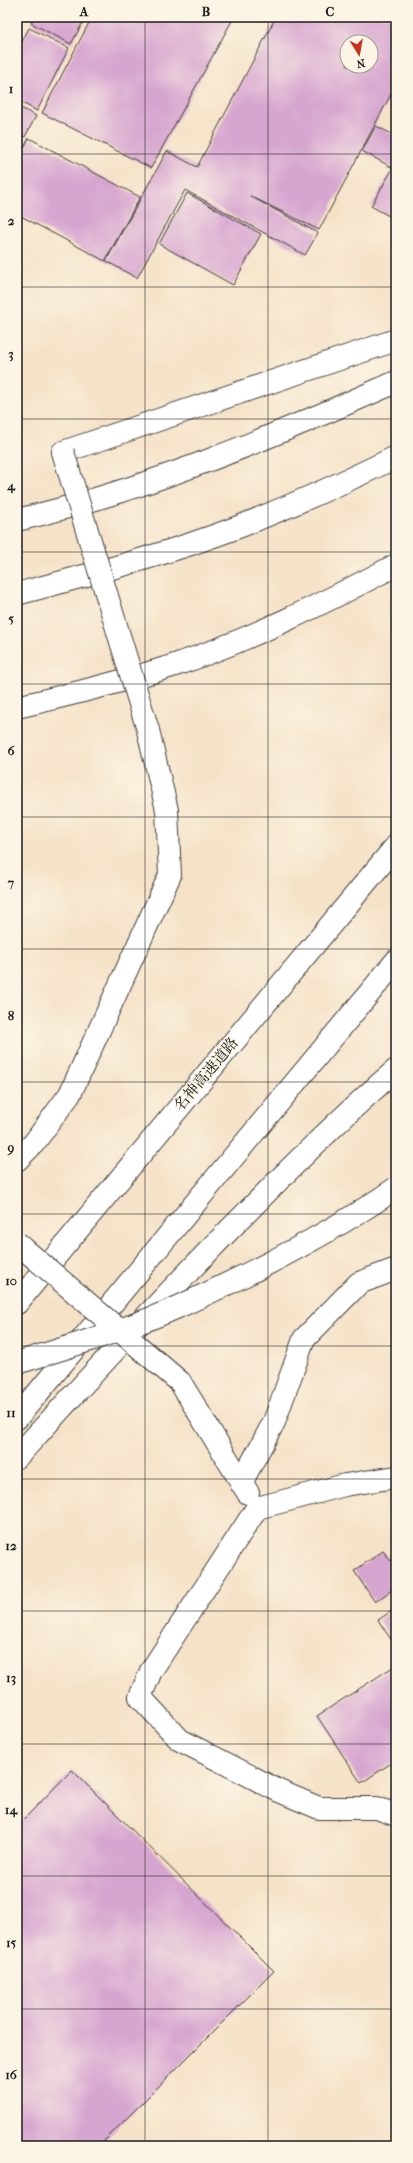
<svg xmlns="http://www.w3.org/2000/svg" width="413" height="2163" font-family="'IM FELL French Canon','Noto Serif JP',serif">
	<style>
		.building { fill: #d7a6d0; fill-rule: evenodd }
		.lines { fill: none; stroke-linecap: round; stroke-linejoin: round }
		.minor-casing { stroke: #3d3a36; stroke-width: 24 }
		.highway-casing { stroke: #3d3a36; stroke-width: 24 }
		.minor { stroke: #fff; stroke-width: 22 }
		.highway { stroke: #fff; stroke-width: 22 }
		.minor-bridge-casing { stroke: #3d3a36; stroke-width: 24; stroke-linecap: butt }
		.highway-bridge-casing { stroke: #3d3a36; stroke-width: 24; stroke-linecap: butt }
		.minor-bridge { stroke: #fff; stroke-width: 22 }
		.highway-bridge { stroke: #fff; stroke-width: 22 }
		.grid { fill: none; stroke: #1c1c1c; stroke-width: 1; stroke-opacity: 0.55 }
		.labels { text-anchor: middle; stroke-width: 3; stroke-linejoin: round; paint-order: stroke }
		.street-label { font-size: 15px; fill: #1c1c1c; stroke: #fcf5e5 }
		.neatline { fill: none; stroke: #1c1c1c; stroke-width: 1.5 }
		.grid-label { font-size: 13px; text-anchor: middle; font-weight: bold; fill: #1c1c1c }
	</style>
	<rect width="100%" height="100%" fill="#fcf5e5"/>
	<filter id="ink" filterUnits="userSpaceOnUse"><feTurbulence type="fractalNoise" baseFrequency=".025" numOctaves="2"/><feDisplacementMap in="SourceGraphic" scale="8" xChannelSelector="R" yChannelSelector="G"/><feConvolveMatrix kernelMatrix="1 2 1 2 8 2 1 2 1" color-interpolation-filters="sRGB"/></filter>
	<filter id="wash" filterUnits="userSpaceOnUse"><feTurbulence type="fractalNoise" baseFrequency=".012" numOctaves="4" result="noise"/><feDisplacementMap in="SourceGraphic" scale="16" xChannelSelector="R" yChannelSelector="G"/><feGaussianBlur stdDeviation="0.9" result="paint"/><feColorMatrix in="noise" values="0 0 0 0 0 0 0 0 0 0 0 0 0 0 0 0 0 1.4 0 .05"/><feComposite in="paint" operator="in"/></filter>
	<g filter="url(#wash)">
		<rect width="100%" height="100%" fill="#f5e2c7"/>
		<g id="blocks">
			<path class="building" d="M34 17H86L71 44 31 23Z
				M92 17H234L151 168 42 113Z
				M276 17H396V85L319 230 250 196 318 233 305 255 185 190 137 278 106 261 167 151 197 167ZM347 42H371V66H347Z
				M29 28 69 48 37 111 17 100V51Z
				M17 106 36 116 25 137 17 133Z
				M376 126 396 136V220L371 206 393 168 362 151Z
				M29 138 140 197 105 261 17 214V161Z
				M187 193 261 234 233 285 159 244Z
				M383 1551 391 1561 396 1558V1587L375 1602 354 1571Z
				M396 1608V1647L378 1620Z
				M396 1665V1760L361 1783 317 1716Z
				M72 1770 274 1971 99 2146H17V1826Z"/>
		</g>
	</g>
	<g filter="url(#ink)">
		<use href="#blocks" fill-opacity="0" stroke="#3d3a36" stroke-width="1"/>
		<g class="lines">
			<g class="minor-casing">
				<path id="minor" d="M63 452 396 340
					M17 1160 34 1143 70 1094 170 875 167 810 148 730
					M180 1382 248 1493
					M396 1477 345 1485 257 1508 151 1671 140 1697 180 1740 279 1791 319 1808H377L396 1815
					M241 1483 274 1422 304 1339 359 1283 396 1269"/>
			</g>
			<g class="highway-casing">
				<path id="highway" d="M17 520C147 490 274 436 396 382
					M17 594C92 574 168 554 241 526 293 505 345 482 396 457
					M17 707C69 695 121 682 172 666 250 640 324 603 396 565
					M17 1303 396 846
					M17 1418 396 961
					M17 1457C93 1373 169 1290 249 1210 296 1162 344 1114 396 1070"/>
			</g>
			<use href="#minor" class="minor"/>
			<use href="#highway" class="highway"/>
			<g class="minor-bridge-casing">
				<path id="minor-bridge" d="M63 452 148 730
					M17 1243 180 1382"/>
			</g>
			<g class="highway-bridge-casing">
				<path id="highway-bridge" d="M17 1363C71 1346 126 1330 178 1307 253 1273 328 1235 396 1188"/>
			</g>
			<use href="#minor-bridge" class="minor-bridge"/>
			<use href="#highway-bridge" class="highway-bridge"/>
		</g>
	</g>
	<path class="grid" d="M145 17V2146M268 17V2146M17 154H396M17 287H396M17 419H396M17 552H396M17 684H396M17 817H396M17 949H396M17 1082H396M17 1214H396M17 1346H396M17 1479H396M17 1611H396M17 1744H396M17 1876H396M17 2009H396"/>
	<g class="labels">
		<g class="street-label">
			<text transform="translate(206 1074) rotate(-50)" y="5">名神高速道路</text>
		</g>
	</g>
	<rect width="413" height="2163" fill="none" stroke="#fcf5e5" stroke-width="44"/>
	<g transform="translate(359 54) rotate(169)"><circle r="19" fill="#fcf5e5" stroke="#a29e95"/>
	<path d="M0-3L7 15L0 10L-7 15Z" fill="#c8321e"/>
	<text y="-6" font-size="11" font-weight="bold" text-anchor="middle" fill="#1c1c1c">N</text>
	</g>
	<rect x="22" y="22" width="369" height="2119" class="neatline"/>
	<g class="grid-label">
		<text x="84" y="16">A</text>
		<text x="206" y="16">B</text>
		<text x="330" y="16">C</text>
		<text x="11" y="93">1</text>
		<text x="11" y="225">2</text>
		<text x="11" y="358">3</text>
		<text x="11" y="490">4</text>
		<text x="11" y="623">5</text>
		<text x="11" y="755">6</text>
		<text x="11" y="887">7</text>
		<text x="11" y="1020">8</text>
		<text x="11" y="1152">9</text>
		<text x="11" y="1285">10</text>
		<text x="11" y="1417">11</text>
		<text x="11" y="1550">12</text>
		<text x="11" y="1682">13</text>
		<text x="11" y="1814">14</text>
		<text x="11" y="1947">15</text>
		<text x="11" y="2079">16</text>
	</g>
</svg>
